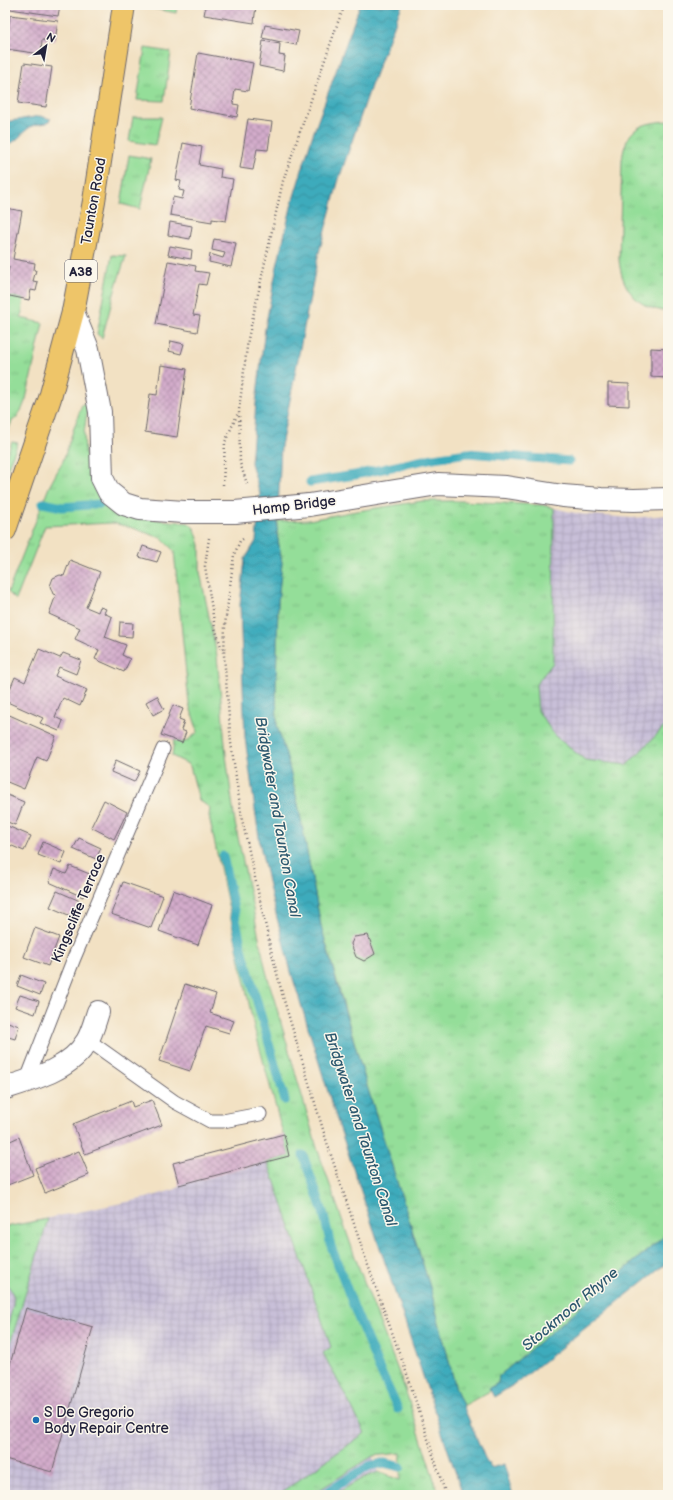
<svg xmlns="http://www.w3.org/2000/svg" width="673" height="1500" font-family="'Balsamiq Sans',sans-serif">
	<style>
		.industrial { fill: url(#industrial-grid) }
		.grass { fill: url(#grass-tufts); stroke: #5b806a }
		.water { fill: url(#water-waves); stroke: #30667c }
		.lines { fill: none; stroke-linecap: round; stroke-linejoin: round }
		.stream { stroke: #3eabbc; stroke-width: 9 }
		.building { fill: url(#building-cross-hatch) }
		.service-casing { stroke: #6b656b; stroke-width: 15 }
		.minor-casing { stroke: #6b656b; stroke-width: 24 }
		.primary-casing { stroke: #6b656b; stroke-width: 24 }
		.path { stroke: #6b656b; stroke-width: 2.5; stroke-dasharray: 1 3; stroke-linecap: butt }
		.service { stroke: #fff; stroke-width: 13 }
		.minor { stroke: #fff; stroke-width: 22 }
		.primary { stroke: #eec569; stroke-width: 22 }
		.minor-bridge-casing { stroke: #6b656b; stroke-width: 24; stroke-linecap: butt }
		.minor-bridge { stroke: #fff; stroke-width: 22 }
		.poi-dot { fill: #1f6fb2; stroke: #fbf7ec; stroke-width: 1.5 }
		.labels { text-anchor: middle; stroke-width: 3; stroke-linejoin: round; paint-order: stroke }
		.shield { fill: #fbf7ec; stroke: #636270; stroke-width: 1 }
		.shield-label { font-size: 13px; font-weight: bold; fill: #22223b }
		.street-label { font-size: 14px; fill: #22223b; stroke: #fbf7ec }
		.poi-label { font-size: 14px; fill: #22223b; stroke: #fbf7ec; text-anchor: start }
		.water-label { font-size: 15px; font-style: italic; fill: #2d596f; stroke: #fbf7ec }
	</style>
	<defs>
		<pattern id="industrial-grid" width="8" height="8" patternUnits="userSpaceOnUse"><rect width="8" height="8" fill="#c8bfd8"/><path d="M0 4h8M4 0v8" fill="none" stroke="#aca4ba"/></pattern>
		<pattern id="grass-tufts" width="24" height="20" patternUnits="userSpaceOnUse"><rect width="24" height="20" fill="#94de99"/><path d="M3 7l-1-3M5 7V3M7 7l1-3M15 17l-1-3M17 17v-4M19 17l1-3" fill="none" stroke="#7fbe85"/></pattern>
		<pattern id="water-waves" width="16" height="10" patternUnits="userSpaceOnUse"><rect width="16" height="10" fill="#3eabbc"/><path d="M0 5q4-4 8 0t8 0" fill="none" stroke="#348b9a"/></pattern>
		<pattern id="building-cross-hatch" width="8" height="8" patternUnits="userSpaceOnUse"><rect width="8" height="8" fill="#d3accb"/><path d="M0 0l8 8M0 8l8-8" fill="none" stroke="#ab8ca6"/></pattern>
	</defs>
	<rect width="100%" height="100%" fill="#fbf7ec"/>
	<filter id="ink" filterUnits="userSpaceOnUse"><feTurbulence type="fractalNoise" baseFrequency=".025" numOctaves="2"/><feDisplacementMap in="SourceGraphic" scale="8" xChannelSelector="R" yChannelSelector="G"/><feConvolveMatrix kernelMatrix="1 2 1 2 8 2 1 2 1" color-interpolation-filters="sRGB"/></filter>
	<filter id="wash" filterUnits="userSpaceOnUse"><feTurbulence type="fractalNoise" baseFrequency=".012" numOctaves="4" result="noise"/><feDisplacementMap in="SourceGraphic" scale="16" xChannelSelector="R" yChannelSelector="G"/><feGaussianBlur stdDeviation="0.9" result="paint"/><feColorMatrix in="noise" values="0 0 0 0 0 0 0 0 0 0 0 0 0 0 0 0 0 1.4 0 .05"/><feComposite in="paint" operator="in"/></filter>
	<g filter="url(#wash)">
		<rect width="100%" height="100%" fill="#f2e1c3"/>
		<path class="industrial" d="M554 508 580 514 632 518 668 515V723L627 765 585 760 555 736 538 711 536 684 553 663Z
			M268 1162 332 1348 323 1353 365 1433 378 1472 361 1479 340 1491 341 1495H5V1227L146 1198 176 1189 179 1185Z"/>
		<path class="grass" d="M152 5H177L176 13 151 8Z
			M145 48 171 52 164 101 137 100Z
			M133 117H162L155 145 129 141Z
			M668 121V311C638 310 621 288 619 259L622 160C626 129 639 123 668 121Z
			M129 155 151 159 140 209 121 204Z
			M112 255 126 256 117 283 102 338 97 334Z
			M5 295 24 299 21 318 43 323 26 399 22 409 16 418 12 421 5 438Z
			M82 404 88 405 84 433 85 453 95 488 104 501 123 516 189 523 195 529 200 545V572L217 656 226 755 235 823 266 971 317 1148 359 1268 405 1389 439 1495H334L361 1479 378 1472 400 1480 401 1453 373 1456 311 1495H278L365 1433 323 1353 331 1347 268 1162 289 1156 254 1027 209 816 210 808 199 800 190 766 188 764 172 756 174 740 182 743 188 740 198 732 189 704 174 551 161 538 133 528 113 523 45 526 16 600 8 592 49 487 63 461Z
			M12 442 18 443 5 474V458Z
			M422 501H460L542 505 554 508 553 663 536 684 538 711 555 736 585 760 627 765 668 723V1233L499 1376 498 1383 490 1388V1391L463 1406 456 1389 430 1287 367 1086 321 926 298 804 287 758 277 726 276 688 278 601 282 563 277 534 278 521 309 520 351 512Z
			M48 1219 5 1361V1336L13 1306 14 1297 11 1290 5 1282V1227Z"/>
		<path class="water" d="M360 5H402L371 86 339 179 318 256 281 446 277 534 282 563 278 601 276 688 277 726 287 758 298 804 321 926 339 991 367 1086 430 1287 456 1389 485 1458 491 1468 504 1464 513 1495H463L332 1105 291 972 271 895 260 845 245 738 240 605 245 559 256 541 260 494 251 463 256 403 265 328 277 266 292 203 312 137Z
			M40 116 51 119 47 123C40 124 35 124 29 128 20 134 17 144 5 144V122Z
			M668 1233V1262L518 1382 494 1397 489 1388 498 1383 499 1376Z"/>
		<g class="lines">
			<path class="stream" d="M310 482 355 475 433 458 468 453 569 461
				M43 503 62 507 100 504
				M223 856 241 945 285 1100
				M303 1155 323 1212 331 1246 355 1310 378 1366 398 1409
				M322 1495 369 1466 384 1463 401 1467"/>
		</g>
		<g id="blocks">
			<path class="building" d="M11 5H60L58 16 10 9Z
				M206 5H256L254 23 204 15Z
				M10 15 58 21 55 41 42 40 41 54 6 49Z
				M265 25 299 31 296 45 262 38Z
				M263 41 280 44 279 55 285 56 283 71 259 66Z
				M198 53 253 63 248 91 235 89 233 104 239 105 237 117 189 108Z
				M24 63 52 67 46 107 18 103Z
				M248 119 272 122 268 150 257 149 253 170 240 168Z
				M183 143 202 147 199 165 221 169 220 177 233 179 226 221 212 219V222L170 215 173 197 182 199 184 191 179 190 181 181 176 180Z
				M5 208 22 211 13 259 35 263 34 270H36L33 281 38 282 36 291 31 290 29 300 5 295V286L9 267 5 266Z
				M170 222 192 226 190 239 168 235Z
				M214 239 236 243 231 267 209 262 210 254 223 258 225 253 212 250Z
				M170 246 192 250 191 259 168 255Z
				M168 261 196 266 195 271 209 273 206 285 199 284 196 299 193 315 200 316 197 332 156 324Z
				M171 341 184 344 181 354 169 351Z
				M651 348 668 349V378L651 377Z
				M161 365 187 369 177 437 145 432 150 394 157 395Z
				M608 383 629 384V406L608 405Z
				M143 546 161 552 157 562 139 557Z
				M70 560 100 572 86 607 98 612 100 607 106 609 104 613 112 617 105 637 126 645 122 655 130 659 124 672 95 659 99 650 75 639 80 628 49 614 56 595 53 594 50 586 53 578 60 575 64 576Z
				M120 622 133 623 132 637 119 636Z
				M39 649 60 658 63 653 81 660 76 674 59 667 55 676 87 690 80 706 63 698 55 717 63 721 59 731 40 723 43 718 5 701 15 677 25 682Z
				M157 696 164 709 153 715 146 702Z
				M173 705 183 709 179 719 184 721 181 730 186 732 182 743 161 735Z
				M5 713 56 736 46 761 37 757 24 789 5 781Z
				M116 760 140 771 134 782 111 772Z
				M5 794 24 802 15 825 5 821Z
				M104 800 127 812 114 839 91 827Z
				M5 825 31 836 24 851 5 843Z
				M79 838 101 848 96 859 73 849Z
				M43 842 66 852 61 864 38 855Z
				M70 866 92 875 83 897 49 882 54 869 66 874Z
				M123 882 163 896 151 928 111 914Z
				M173 890 212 905 198 945 159 931Z
				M57 891 80 901 73 917 50 907Z
				M35 928 59 937 48 966 24 957Z
				M368 935 375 954 364 961 356 957 351 944 354 937Z
				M21 975 44 984 40 995 17 986Z
				M185 984 216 994 210 1013 234 1021 229 1033 206 1026 190 1071 159 1061Z
				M20 995 39 1001 35 1014 15 1007Z
				M5 1021 19 1026 15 1039 5 1036Z
				M152 1100 162 1125 85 1154 73 1124 131 1101 133 1107Z
				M284 1134 289 1156 179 1185 173 1163Z
				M19 1137 33 1175 5 1186V1148L10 1146 8 1142Z
				M79 1151 89 1175 45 1193 35 1168Z
				M26 1308 93 1327 52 1472 5 1459V1382Z"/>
		</g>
	</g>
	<g filter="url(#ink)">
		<use href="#blocks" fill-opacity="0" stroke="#6b656b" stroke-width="1"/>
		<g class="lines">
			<g class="service-casing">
				<path id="service" d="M88 1040 175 1102 210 1121H223L260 1114
					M26 1082 74 958 163 749"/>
			</g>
			<g class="minor-casing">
				<path id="minor" d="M73 312 88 349 100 412 102 478 109 492 124 504 140 509 184 512H235
					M309 505 438 484 506 487 563 496 601 499 634 500 668 499
					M5 1088C34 1079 71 1069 87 1041 92 1033 95 1021 98 1012"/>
			</g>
			<g class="primary-casing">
				<path id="primary" d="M5 530 50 398 73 312 94 201 124 5"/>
			</g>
			<path class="path" d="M247 484 240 463 239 410 248 339 283 181 338 22 345 5
				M223 485 225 442 238 413
				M209 538 205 566 215 628 223 652
				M243 539 240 541 234 555 225 625 224 655 231 743 242 819 271 950 283 997 328 1146 365 1257 408 1377 446 1495"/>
			<use href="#service" class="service"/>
			<use href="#minor" class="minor"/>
			<use href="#primary" class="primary"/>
			<g class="minor-bridge-casing">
				<path id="minor-bridge" d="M235 512 309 505"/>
			</g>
			<use href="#minor-bridge" class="minor-bridge"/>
		</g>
	</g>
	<circle class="poi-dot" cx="36" cy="1420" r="4"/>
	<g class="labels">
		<rect class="shield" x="65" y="260" width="32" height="22" rx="3"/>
		<g class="shield-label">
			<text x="81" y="276">A38</text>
		</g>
		<g class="street-label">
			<text transform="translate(93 201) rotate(-80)" y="5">Taunton Road</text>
			<text transform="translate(294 505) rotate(-7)" y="5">Hamp Bridge</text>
			<text transform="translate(78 908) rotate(-67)" y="5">Kingscliffe Terrace</text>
		</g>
		<g class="poi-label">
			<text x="44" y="1417">S De Gregorio<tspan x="44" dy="16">Body Repair Centre</tspan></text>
		</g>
		<g class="water-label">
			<text transform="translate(278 817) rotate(80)" y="5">Bridgwater and Taunton Canal</text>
			<text transform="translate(361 1129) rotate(72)" y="5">Bridgwater and Taunton Canal</text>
			<text transform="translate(570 1309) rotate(-40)" y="5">Stockmoor Rhyne</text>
		</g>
	</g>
	<rect width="673" height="1500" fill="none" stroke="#fbf7ec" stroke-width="20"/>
	<g transform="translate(46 46) rotate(31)" stroke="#fbf7ec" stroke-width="3" paint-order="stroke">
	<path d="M0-3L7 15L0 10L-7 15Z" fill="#22223b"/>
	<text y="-6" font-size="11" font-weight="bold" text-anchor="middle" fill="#22223b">N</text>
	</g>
</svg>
